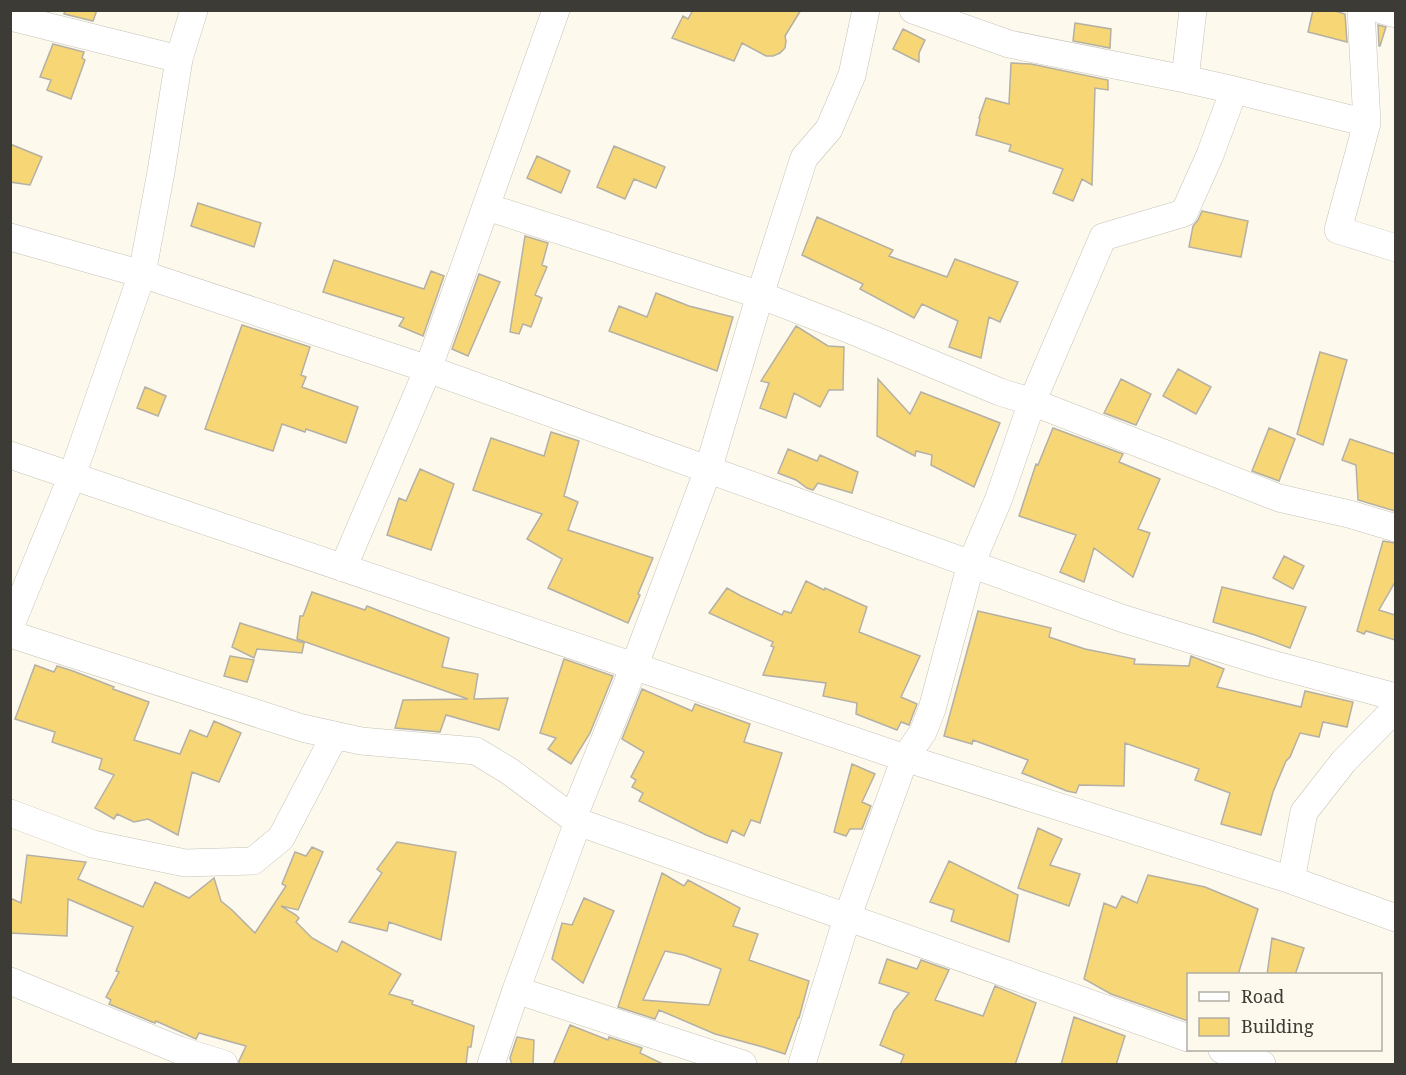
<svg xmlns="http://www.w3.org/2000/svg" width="1406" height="1075" font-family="'Noto Serif',serif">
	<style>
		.building { fill: #f7d675; stroke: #b4b0a5; stroke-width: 1.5; fill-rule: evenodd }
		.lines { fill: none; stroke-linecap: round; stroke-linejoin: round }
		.street-casing { stroke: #c6c3b7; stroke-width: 28 }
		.street { stroke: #fff; stroke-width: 27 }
	</style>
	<rect width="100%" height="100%" fill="#fdf9ed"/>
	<path class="building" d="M65 10H97L93 21 64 14Z
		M693 10H801L785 36 786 41 785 48 780 53 773 56H766L742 43 734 61 672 38 683 16 688 19Z
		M1313 10H1332L1345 14 1347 42 1308 32Z
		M1075 23 1111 29 1110 48 1073 41Z
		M1378 25 1386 27 1380 46H1379Z
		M903 29 925 40 919 53V62L893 49Z
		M53 44 84 52 82 58 85 60 71 99 47 90 51 80 40 77Z
		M1011 63 1031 64 1108 80V90L1095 88 1092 185 1082 179 1073 201 1053 193 1063 169 1009 151 1011 145 976 135 980 119 979 118 986 98 1009 104Z
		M10 144 42 157 30 185 10 182Z
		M614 146 665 167 656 188 634 179 625 199 597 187Z
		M537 156 570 171 561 193 527 178Z
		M198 203 261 223 254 247 191 226Z
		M1202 211 1248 221 1241 257 1189 247 1193 226 1198 220Z
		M817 217 893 250 889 256 947 277 955 259 1018 282 1000 322 989 317 981 358 949 347 958 321 922 304 914 318 860 289 863 284 802 255Z
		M525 236 548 243 542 265 547 267 535 295 542 298 531 327 523 324 519 334 510 332Z
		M334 260 424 289 431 271 444 276 423 336 399 326 404 318 323 292Z
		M479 274 500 282 468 356 452 349Z
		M656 293 689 306 733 317 717 371 609 331 619 306 647 317Z
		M242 325 310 347 301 375 306 377 302 387 358 407 346 443 306 429 305 432 282 424 273 451 205 429Z
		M796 326 828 346 844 347 843 390H829L820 407 794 393 786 418 760 408 769 383 761 381Z
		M1320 352 1347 360 1323 445 1297 434Z
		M1178 369 1211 387 1196 414 1163 396Z
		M878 379 910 414 921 392 1000 423 974 487 931 465 932 455 916 451 915 456 877 436Z
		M1121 379 1151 394 1136 425 1104 413Z
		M145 387 166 396 158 416 137 408Z
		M1053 428 1123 454 1119 462 1160 479 1138 529 1150 533 1133 577 1094 548 1084 582 1060 572 1076 535 1019 516 1036 464 1038 465Z
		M1269 428 1295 439 1279 481 1252 471Z
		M551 432 579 441 564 496 578 502 568 530 653 558 638 594 640 595 628 623 548 588 562 559 527 539 542 514 473 490 491 438 544 456Z
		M1350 439 1395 454V511L1358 500 1356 465 1342 460Z
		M788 449 817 461 820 455 858 472 852 493 818 483 813 490 807 488 796 480 778 473Z
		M420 469 454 484 431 550 387 535 399 498 406 501Z
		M1383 541 1395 543V582L1379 610 1395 615V640L1366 631 1364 634 1357 631Z
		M1284 556 1304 566 1293 589 1273 578Z
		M806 581 824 590 825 588 867 607 859 632 920 656 901 697 917 704 909 725 901 722 897 730 856 714 857 703 823 696 826 683 763 675 774 647 771 646 773 642 709 613 727 588 741 596 782 615 784 611 791 613Z
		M1222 587 1306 607 1290 648 1255 635 1213 622Z
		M312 592 365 610 367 606 449 638 442 667 478 674 474 699 508 698 499 730 446 715 440 732 395 728 403 700 468 699 297 639 300 616H303Z
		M978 611 1051 628 1049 637 1085 649 1135 659 1134 664 1189 666 1191 656 1224 669 1217 687 1301 707 1305 691 1353 702 1347 727 1323 722 1319 737 1300 733 1290 757 1286 761 1273 792 1261 835 1221 824 1230 793 1195 780 1199 769 1125 743 1124 786 1079 785 1076 793 1067 791 1022 773 1028 760 973 740 972 744 944 736Z
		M240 623 304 643 302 653 257 649 254 658 232 647Z
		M230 656 254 660 247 682 224 676Z
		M564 659 613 676 590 733 571 764 548 749 556 738 540 733Z
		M35 665 54 672 57 666 73 671 114 687 113 689 149 702 134 740 180 754 190 730 207 737 214 721 241 733 219 782 192 772 178 835 148 819 134 822 117 814 114 819 95 808 114 775 99 769 102 759 52 742 55 732 15 719Z
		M642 689 692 711 695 704 750 724 744 742 782 753 760 823 751 820 744 836 732 830 727 843 706 835 639 801 643 793 632 787 636 780 631 777 644 752 622 739Z
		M852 764 875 774 862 802 871 806 862 829H850L846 836 834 832Z
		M1038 828 1062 839 1050 865 1080 874 1069 906 1018 888Z
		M397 842 456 852 441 940 389 922 387 931 349 922 382 873 377 869Z
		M312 847 323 852 298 910 281 906 296 915 299 918 296 922 312 938 337 952 342 941 401 974 389 994 413 1001 412 1004 474 1026 471 1047H468L466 1065H239V1061L246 1046 199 1033 196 1039 156 1021 155 1023 152 1022 109 1004 111 1000 106 997 119 972 116 971 133 927 68 899 67 936 10 933V898L21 903 27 855 86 862 78 879 143 907 155 882 189 898 214 878 221 901 232 910 255 933 286 886 282 884 295 852 306 856Z
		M949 861 1018 895 1009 942 951 921 954 910 930 902Z
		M662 873 684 886 688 880 740 908 733 926 758 934 749 960 809 981 799 1018H798L785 1054 763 1047 715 1034 659 1010 655 1019 618 1007ZM665 951 684 955 721 969 709 1005 643 1000Z
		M1148 875 1205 887 1258 909 1238 975H1188V1021L1111 994 1084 979 1104 903 1116 908 1122 896 1137 903Z
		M584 898 614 911 583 983 552 959 562 923 572 925Z
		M1272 938 1304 948 1295 975H1267Z
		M887 959 917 969 921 960 949 970 935 1000 983 1016 995 986 1036 1003 1015 1065H900L904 1055 880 1045 894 1011 909 993 879 983Z
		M1074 1017 1125 1036 1116 1065H1061Z
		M570 1025 608 1040 609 1037 642 1048 640 1053 665 1065H553Z
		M517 1037 534 1040 533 1065H512L510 1058Z"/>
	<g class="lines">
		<g class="street-casing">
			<path id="street" d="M913 10 1009 44 1185 79
				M1361 10 1367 123 1338 230 1396 248
				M1382 10 1396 14
				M10 17 179 59
				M1234 90 1367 123
				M487 207 760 295 853 331 1000 392 1032 402 1279 498 1349 514 1396 528
				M10 237 142 274 428 369 1124 619 1272 664 1396 697
				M10 455 905 758 1291 880 1396 918
				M343 568 428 369 556 10
				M10 627 72 476 142 274 161 172 179 59 194 10
				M10 634 302 728 361 741 476 751 509 771 578 822 1188 1038
				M10 813 93 844 185 863 253 861 281 838 335 735
				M573 818 634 667 708 470 760 295 804 158 829 129 852 75 866 10
				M1291 880 1304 812 1344 761 1396 708
				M10 981 179 1050 224 1064
				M516 990 743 1064
				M1222 1050 1262 1064
				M491 1064 516 990 578 822
				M802 1064 847 918 905 758 923 732 932 709 971 564 999 498 1032 402 1103 237 1184 213 1210 155 1234 90 1185 79 1193 10"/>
		</g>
		<use href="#street" class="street"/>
	</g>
	<rect width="1406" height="1075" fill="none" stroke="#3c3b36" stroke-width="24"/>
	<rect x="1187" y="973" width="195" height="78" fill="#fdf9ed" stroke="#b0ada4" stroke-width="1.5"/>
	<rect x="1199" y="992" width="30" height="9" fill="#ffffff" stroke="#b0ada4" stroke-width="1.5"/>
	<text x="1241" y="1003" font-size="18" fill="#3c3b36">Road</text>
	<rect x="1199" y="1018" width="30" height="18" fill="#f7d675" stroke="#b0ada4" stroke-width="1.5"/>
	<text x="1241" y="1033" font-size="18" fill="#3c3b36">Building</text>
</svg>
